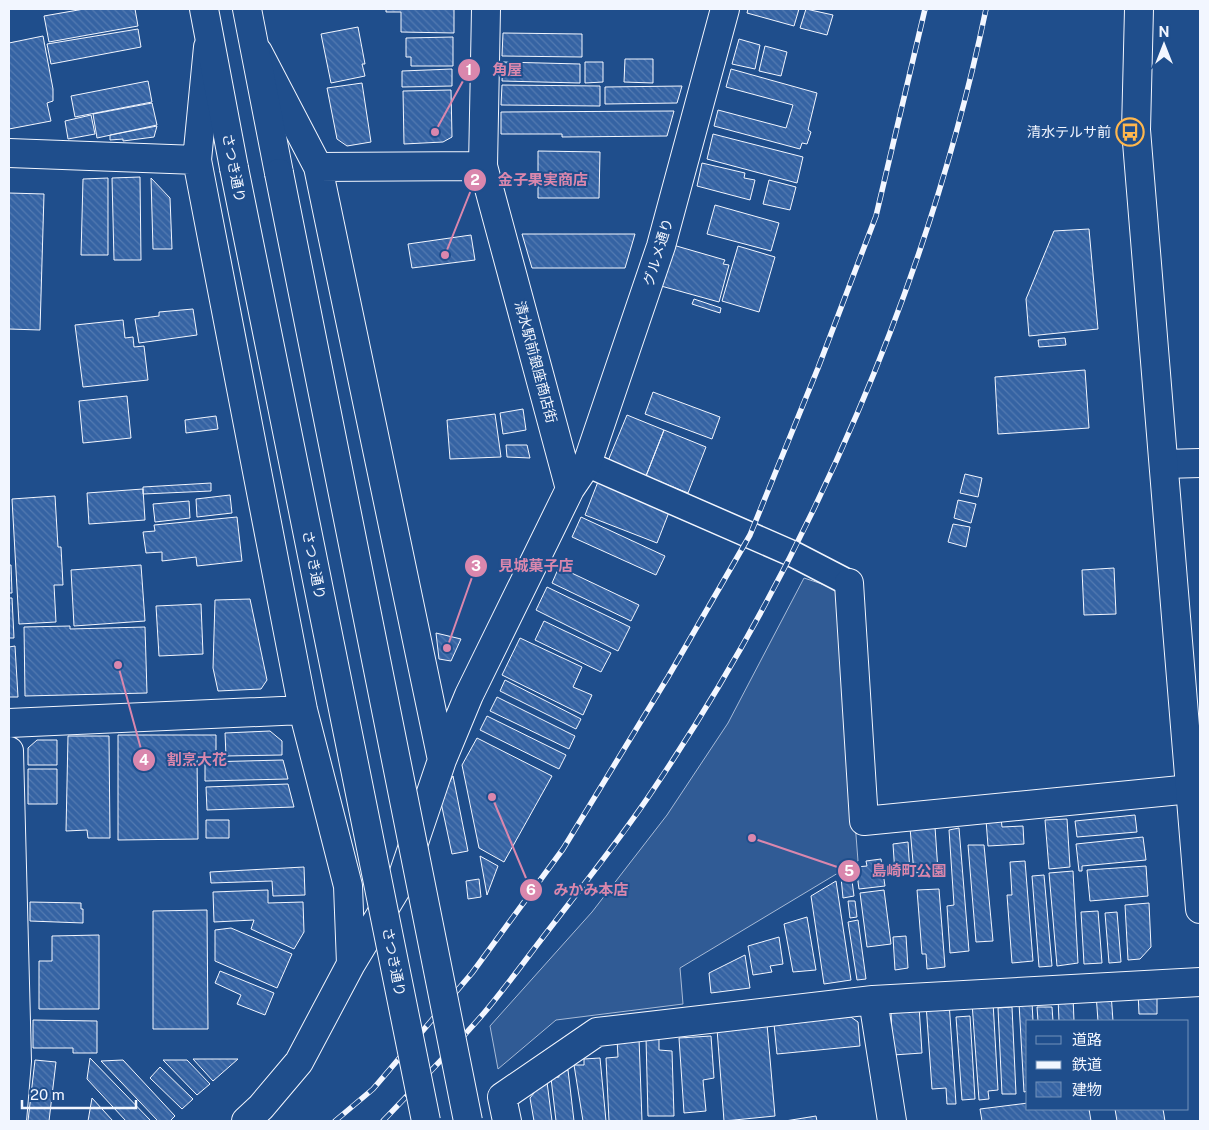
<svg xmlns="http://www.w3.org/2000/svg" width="1209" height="1130" font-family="'Public Sans','Noto Sans JP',sans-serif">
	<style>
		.built { fill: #305b95; stroke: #a8bbd7 }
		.building { fill: url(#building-back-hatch); stroke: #f2f6ff }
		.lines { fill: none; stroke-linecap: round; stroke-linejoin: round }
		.pedestrian-casing { stroke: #f2f6ff; stroke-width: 28 }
		.minor-casing { stroke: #f2f6ff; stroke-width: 30 }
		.tertiary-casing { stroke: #f2f6ff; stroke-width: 30 }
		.trunk-casing { stroke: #f2f6ff; stroke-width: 30 }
		.pedestrian { stroke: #1f4e8c; stroke-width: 25 }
		.minor { stroke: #1f4e8c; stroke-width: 28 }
		.tertiary { stroke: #1f4e8c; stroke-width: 28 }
		.trunk { stroke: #1f4e8c; stroke-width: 28 }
		.rail-casing { stroke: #f2f6ff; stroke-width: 5.5 }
		.rail { stroke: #1f4e8c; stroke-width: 4; stroke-dasharray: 11; stroke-linecap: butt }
		.trunk-bridge-casing { stroke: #f2f6ff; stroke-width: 30; stroke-linecap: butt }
		.trunk-bridge { stroke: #1f4e8c; stroke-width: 28 }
		.labels { text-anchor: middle; stroke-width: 4; stroke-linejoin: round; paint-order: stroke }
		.poi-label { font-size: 14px; fill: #f2f6ff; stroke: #1f4e8c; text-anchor: end }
		.street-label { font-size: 14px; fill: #f2f6ff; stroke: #1f4e8c }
		.leader { fill: none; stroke: #da87ad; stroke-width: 2 }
		.callout-dot { fill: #da87ad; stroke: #1f4e8c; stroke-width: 2 }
		.mark-label { font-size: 15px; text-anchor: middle; font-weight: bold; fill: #fff }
		.callout-label { font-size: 15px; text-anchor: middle; font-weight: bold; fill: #da87ad; stroke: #1f4e8c; stroke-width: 4; stroke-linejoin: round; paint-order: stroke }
	</style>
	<defs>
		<pattern id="building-back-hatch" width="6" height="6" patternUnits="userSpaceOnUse" patternTransform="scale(1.25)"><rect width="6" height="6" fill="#3563a3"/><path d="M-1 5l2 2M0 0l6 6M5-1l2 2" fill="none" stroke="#537ab1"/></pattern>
	</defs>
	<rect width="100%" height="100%" fill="#1f4e8c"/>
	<path class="built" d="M804 578 837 589 858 861 680 968 683 1004 556 1020 498 1069 490 1026 592 912 667 815 728 723Z"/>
	<path class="building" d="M84 9H135L138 26 49 42 44 16Z
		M386 9H454V33L401 32V12H386Z
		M748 9H799L794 26 747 13Z
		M806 9 833 15 827 35 800 28Z
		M358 27 365 64H362L365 76 331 83 321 34Z
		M138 29 141 47 51 64 47 44Z
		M503 33 582 34V57L502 56Z
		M43 36 53 89V101L47 103 51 121 9 129V43Z
		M453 37V66H411V57H406V38Z
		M739 39 760 45 755 69 732 64Z
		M765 46 787 52 781 76 759 71Z
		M625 59H653V83L624 82Z
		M503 62 580 64V83L502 81Z
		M585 62H603V82L585 83Z
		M452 69V86L402 87V71Z
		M731 69 817 93 808 130 811 132 807 144 802 143 800 149 714 126 718 110 786 128 793 105 726 87Z
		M148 81 152 102 75 117 71 96Z
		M362 83 371 142 347 146 337 139 327 88Z
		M502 85 600 86V106L501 105Z
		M682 86 677 103 605 104V87Z
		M451 90 452 137 443 142 404 144 403 91Z
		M152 103 157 125 97 138 93 114Z
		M674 111 667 136 562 137V134H501V112Z
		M91 115 95 134 68 139 65 121Z
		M157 126 154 137 123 141V139L110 140V135Z
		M713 134 803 157 797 183 707 159Z
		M538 151 600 152 599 198H538Z
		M702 163 745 173 744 178 755 180 750 200 697 186Z
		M140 177 141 260H114L112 178Z
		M108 178V255H81L83 179Z
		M151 178 170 198 172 249H153Z
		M769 180 796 187 790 210 763 204Z
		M9 193 44 194 40 330 9 329Z
		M715 205 779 223 771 251 707 234Z
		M1089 229 1098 329 1029 336 1026 299 1054 231Z
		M522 234H635L625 268H532Z
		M471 235 475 260 412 268 408 244Z
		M673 245 725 260 723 264 729 265 719 302 661 286Z
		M738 246 775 257 759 312 722 301Z
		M694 299 721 308 720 313 692 304Z
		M193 309 197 335 139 343 135 319 159 316V312Z
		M123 320 125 338 133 337 134 347 144 346 148 380 83 387 75 325Z
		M1065 338 1066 345 1039 347 1038 340Z
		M1085 370 1089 428 998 434 995 377Z
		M653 392 720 417 712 439 645 414Z
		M127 396 131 438 83 443 79 401Z
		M523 409 526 430 503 434 500 413Z
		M495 414 501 457 450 459 447 420Z
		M627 415 664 430 646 476 608 461Z
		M216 416 218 429 186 433 185 420Z
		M664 430 706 447 688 493 646 476Z
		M506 445H527L530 458 507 457Z
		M601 474 673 502 657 543 585 515Z
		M965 474 982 478 978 497 960 493Z
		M211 483V491L143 494V487Z
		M143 489 145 520 89 524 87 493Z
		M230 495 232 513 197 517 196 499Z
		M55 496 58 547H61L63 585H54L56 622 19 624 12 499Z
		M958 500 976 504 971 523 954 518Z
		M189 501 190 518 155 522 153 504Z
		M237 517 242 561 197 566 196 557 162 561V552L146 553 143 532 155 531 154 525Z
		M581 517 665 556 656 575 572 537Z
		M953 524 970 527 966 547 948 542Z
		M9 565H11L12 593H9Z
		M141 565 145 621 74 626 71 570Z
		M559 567 639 605 631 621 552 583Z
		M1114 568 1116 614 1084 615 1082 570Z
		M547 587 630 627 618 651 536 610Z
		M9 598H12L14 638H9Z
		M250 599 267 680 261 689 218 691 213 668 215 600Z
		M201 604 203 654 159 656 156 606Z
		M544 621 611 653 601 672 535 640Z
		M70 626V629L145 627 147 693 25 696 24 627Z
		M436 633 461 639 451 661 439 659Z
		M520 638 582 667 573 687 592 695 583 715 502 675Z
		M15 646 18 697H9V647Z
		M505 680 581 719 576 729 500 691Z
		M497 697 575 736 569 749 490 711Z
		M487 716 566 755 559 769 480 730Z
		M270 731 282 741V755L226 756 225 733Z
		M118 735H216V758H197L198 839 118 840Z
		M68 736H109L110 838H88L87 830 66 831Z
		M477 738 552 776 504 862 479 848 462 765Z
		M37 740H57V765H28V748Z
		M283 760 288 779 205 781V762Z
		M28 769H57V804H28Z
		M453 776 468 851 452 854 440 798Z
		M288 784 294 807 207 810 206 787Z
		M1135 815 1137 832 1077 837 1075 821Z
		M1001 818 1002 827 1023 826 1024 844 988 846 986 820Z
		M1067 819 1070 867 1049 869 1045 820Z
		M206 820H229V838H206Z
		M935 827 938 871 914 873 910 828Z
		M959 828 969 951 950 953 947 906 954 905 949 830Z
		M1143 837 1146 860 1082 866V871H1079L1076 844Z
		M908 842 910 873 895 874 893 844Z
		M968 845H984L993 941 976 942Z
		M480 856 498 866 487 895Z
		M881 859 885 886 859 889 856 867 867 866 866 861Z
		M1025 861 1033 961 1012 963 1007 895H1012L1010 862Z
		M1146 866 1148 896 1090 901 1087 870Z
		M304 867 305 895 273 896 272 881 211 883 210 872Z
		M1073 871 1078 963 1057 966 1049 873Z
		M851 873 854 896 843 898 841 877H844V874Z
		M1044 875 1052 966 1039 967 1032 876Z
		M479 879 481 897 468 899 466 881Z
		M836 881 851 980 824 984 811 896Z
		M939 889 945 967 927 969 926 954H922L917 890Z
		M268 890V903L303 902 304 932 294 949 251 929 254 920 214 922 213 892Z
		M884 890 891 944 867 947 860 893Z
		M848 901H855L857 917 850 918Z
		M30 902 81 903V909H83V923L30 921Z
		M1149 903 1151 947 1140 959 1128 960 1125 905Z
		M207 910 208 1029H153V911Z
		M1098 911 1102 963 1084 964 1081 912Z
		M1117 912 1121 962 1109 963 1105 913Z
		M807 917 816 970 793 972 784 924Z
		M858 920 866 979 857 980 848 922Z
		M231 928 292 954 277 988 215 961V930Z
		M99 935V1009H39V961H52V936Z
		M906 936 908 968 895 970 893 937Z
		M779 937 783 964 770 966 772 972 753 975 748 946Z
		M745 955 750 988 711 993 709 973Z
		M220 971 274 993 265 1015 237 1004 241 995 215 983Z
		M1138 992H1157V1014H1139Z
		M1111 993 1113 1021H1098L1096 994Z
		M1073 996 1074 1021H1059L1058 997Z
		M949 1002 956 1104H947L946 1088 932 1089 926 1004Z
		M993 1002 998 1090 988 1091 989 1099 979 1100 972 1003Z
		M1032 1002 1033 1021H1028V1091L1024 1092 1019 1003Z
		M919 1006 922 1053 893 1055 891 1012Z
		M1012 1007 1016 1094H1002L998 1008Z
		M1037 1007H1052L1053 1021H1038Z
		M970 1016 975 1099 962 1100 956 1017Z
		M851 1017 858 1022 860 1046 777 1054 774 1024Z
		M33 1020 97 1021V1053H73V1048H33Z
		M767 1024 775 1116 724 1121 717 1029Z
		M711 1036 714 1078 703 1080 706 1111 684 1113 679 1038Z
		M639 1038 642 1121H609L606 1058 618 1057 617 1039Z
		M646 1038H659V1050L672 1051 674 1116H648Z
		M90 1058 151 1121H126L87 1079Z
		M600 1058 606 1121H583L574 1065H584V1059Z
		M193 1059H238L213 1081Z
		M35 1060 56 1062 49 1121H28Z
		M123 1060 175 1116 170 1121H158L101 1061Z
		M163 1060H187L210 1084 197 1095Z
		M160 1067 193 1099 182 1109 150 1078Z
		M568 1070 574 1121H556L551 1078 559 1077 558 1072Z
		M547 1082 552 1121H534L530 1098 538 1088Z
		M92 1098 113 1121H88Z
		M1028 1103V1109H1089L1091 1121H982L980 1109Z
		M1115 1109H1163L1165 1121H1117Z
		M816 1116 817 1121H785Z"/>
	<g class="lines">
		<g class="pedestrian-casing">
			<path id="pedestrian" d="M587 464 793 554 849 583"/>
		</g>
		<g class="minor-casing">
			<path id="minor" d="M208 47 197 160 303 710 348 886 351 964
				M258 52 318 167 442 760
				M9 153 197 160
				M318 167 483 166
				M1164 464 1200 463
				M570 489 587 464 661 246 725 9
				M849 583 864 821 1191 789
				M9 723 303 710
				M9 751 17 1061 12 1121
				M246 1121 261 1107 299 1062 351 964 401 881 442 760 469 695 570 489 483 166 486 9
				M507 1121 502 1097 597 1032 873 1000
				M892 1121 873 1000 1200 982"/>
		</g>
		<g class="tertiary-casing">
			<path id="tertiary" d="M1139 9 1136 130 1200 909"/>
		</g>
		<g class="trunk-casing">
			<path id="trunk" d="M204 9 234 168
				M247 9 279 173"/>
		</g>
		<use href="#pedestrian" class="pedestrian"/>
		<use href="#minor" class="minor"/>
		<use href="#tertiary" class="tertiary"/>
		<use href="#trunk" class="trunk"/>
		<g class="rail-casing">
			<path id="rail" d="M335 1121 373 1089 472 973 563 849 668 677 750 535 818 368 876 216 925 9
				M383 1121C417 1085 452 1050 484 1013 506 987 526 959 547 932 584 884 622 837 655 787 809 558 930 279 986 9"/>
		</g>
		<use href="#rail" class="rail"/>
		<g class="trunk-bridge-casing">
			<path id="trunk-bridge" d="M234 168 426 1121
				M279 173 468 1121"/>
		</g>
		<use href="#trunk-bridge" class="trunk-bridge"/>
	</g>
	<defs>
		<g id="bus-ring" transform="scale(1.4375)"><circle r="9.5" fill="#1f4e8c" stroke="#ffb74d" stroke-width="1.5"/><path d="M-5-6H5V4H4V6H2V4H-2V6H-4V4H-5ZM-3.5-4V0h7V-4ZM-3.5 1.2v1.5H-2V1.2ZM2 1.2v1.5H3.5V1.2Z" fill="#ffb74d"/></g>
	</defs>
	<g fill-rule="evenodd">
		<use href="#bus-ring" x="1130" y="132"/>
	</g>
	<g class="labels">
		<g class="poi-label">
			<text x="1111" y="137">清水テルサ前</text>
		</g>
		<g class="street-label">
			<text transform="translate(234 168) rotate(79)" y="5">さつき通り</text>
			<text transform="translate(658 252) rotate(-73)" y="5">グルメ通り</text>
			<text transform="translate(536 362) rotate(75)" y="5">清水駅前銀座商店街</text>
			<text transform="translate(314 565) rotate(79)" y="5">さつき通り</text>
			<text transform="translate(394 962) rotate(79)" y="5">さつき通り</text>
		</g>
	</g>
	<path class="leader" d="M435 132L469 70M445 255L475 180M447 648L476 566M118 665L144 760M752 838L849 871M492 797L531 890"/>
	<g class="callout-dot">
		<circle cx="435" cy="132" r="5"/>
		<circle cx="445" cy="255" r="5"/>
		<circle cx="447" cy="648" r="5"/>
		<circle cx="118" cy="665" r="5"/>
		<circle cx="752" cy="838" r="5"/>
		<circle cx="492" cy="797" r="5"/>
		<circle cx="469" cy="70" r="12"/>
		<circle cx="475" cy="180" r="12"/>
		<circle cx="476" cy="566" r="12"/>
		<circle cx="144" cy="760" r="12"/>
		<circle cx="849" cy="871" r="12"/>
		<circle cx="531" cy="890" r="12"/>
	</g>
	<g class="mark-label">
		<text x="469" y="75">1</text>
		<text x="475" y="185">2</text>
		<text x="476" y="571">3</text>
		<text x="144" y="765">4</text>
		<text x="849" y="876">5</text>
		<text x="531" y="895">6</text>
	</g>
	<g class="callout-label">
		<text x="507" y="75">角屋</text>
		<text x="543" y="185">金子果実商店</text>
		<text x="536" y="571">見城菓子店</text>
		<text x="197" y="765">割烹大花</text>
		<text x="909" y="876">島崎町公園</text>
		<text x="591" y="895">みかみ本店</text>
	</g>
	<rect width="1209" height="1130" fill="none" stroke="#f2f6ff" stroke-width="20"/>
	<rect x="1026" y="1020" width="162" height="90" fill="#1f4e8c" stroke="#7391ba"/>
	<rect x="1036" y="1036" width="25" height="8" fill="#1f4e8c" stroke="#7391ba"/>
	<text x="1072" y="1045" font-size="15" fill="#f2f6ff">道路</text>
	<rect x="1036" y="1061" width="25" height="8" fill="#f2f6ff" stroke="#7391ba"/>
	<text x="1072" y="1070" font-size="15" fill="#f2f6ff">鉄道</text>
	<rect x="1036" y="1082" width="25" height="15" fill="url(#building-back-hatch)" stroke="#7391ba"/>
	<text x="1072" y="1095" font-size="15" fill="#f2f6ff">建物</text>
	<g transform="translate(1164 45)" stroke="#1f4e8c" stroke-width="4" paint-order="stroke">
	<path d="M0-4L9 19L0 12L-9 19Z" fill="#f2f6ff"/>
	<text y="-8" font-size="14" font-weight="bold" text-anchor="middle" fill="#f2f6ff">N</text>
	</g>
	<path d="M22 1100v8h114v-8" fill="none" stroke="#f2f6ff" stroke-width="2.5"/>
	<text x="30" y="1100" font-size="15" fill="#f2f6ff" stroke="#1f4e8c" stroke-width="4" paint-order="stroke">20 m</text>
</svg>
